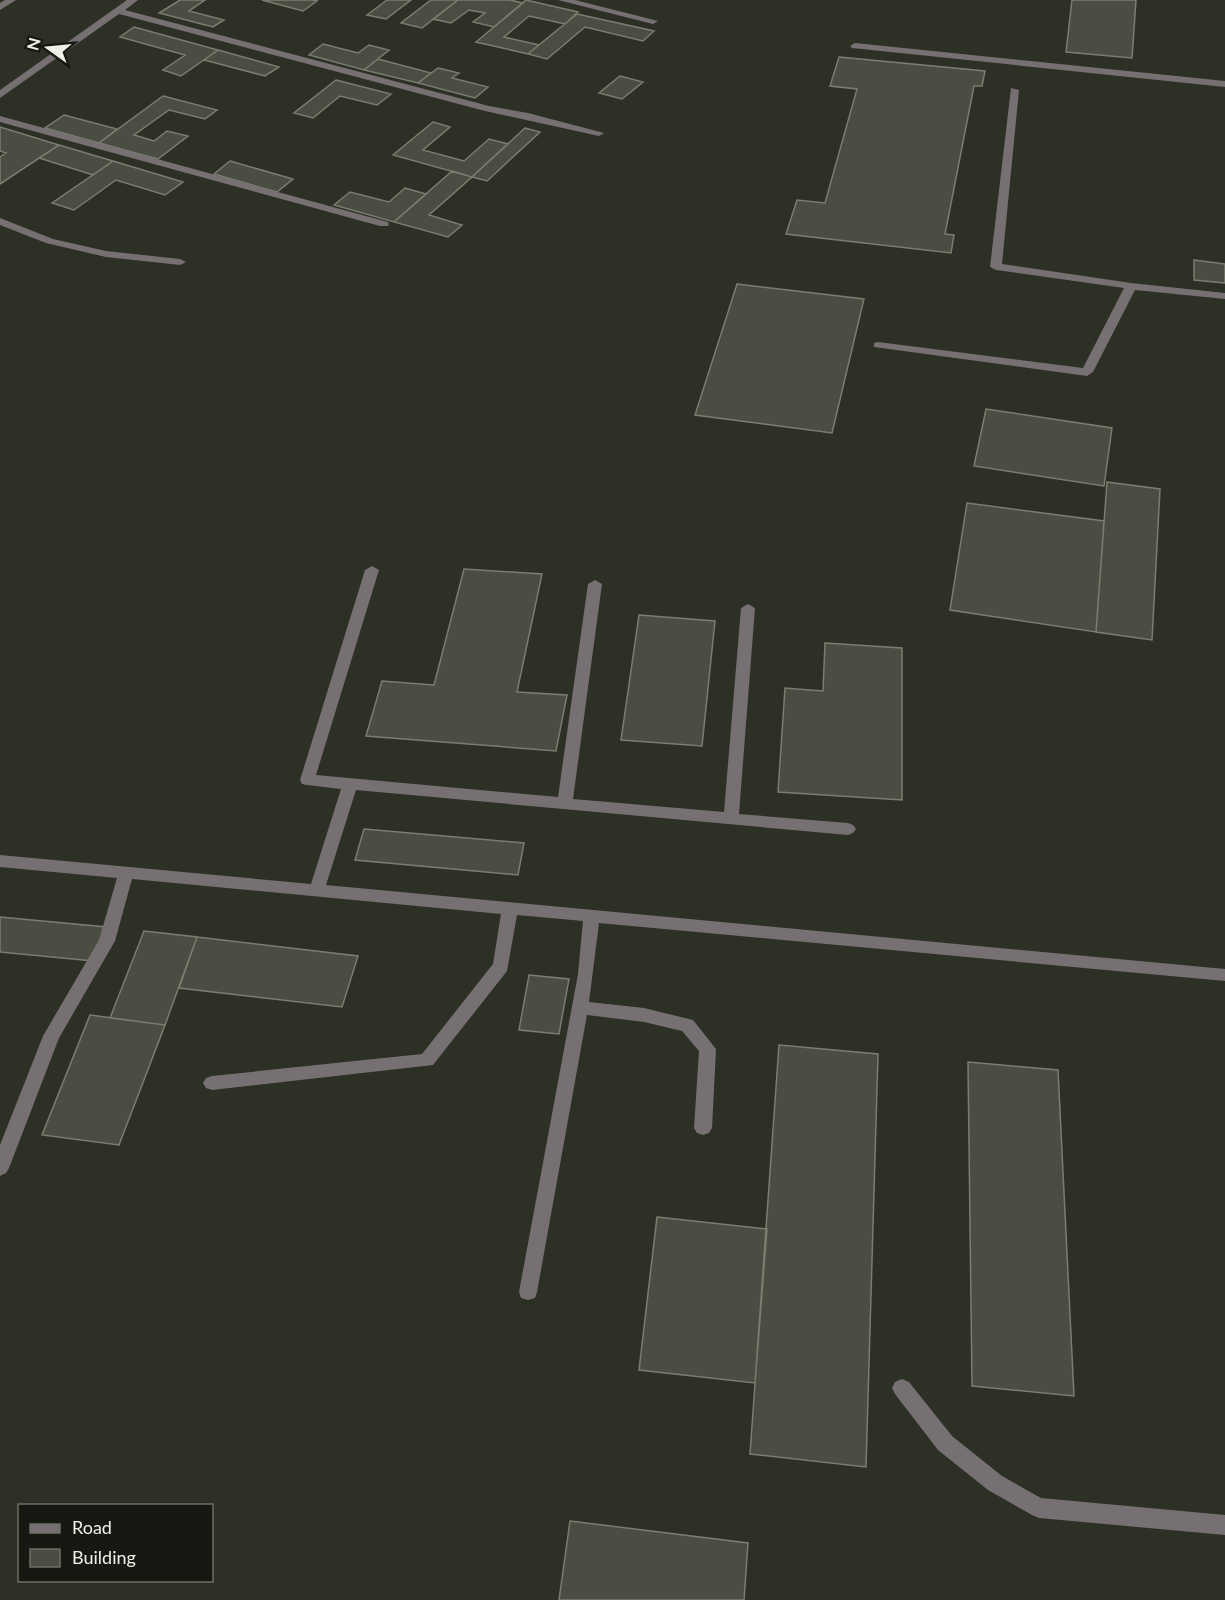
<svg xmlns="http://www.w3.org/2000/svg" width="1225" height="1600" font-family="Lato,sans-serif">
	<style>
		.building { fill: #4a4d41; stroke: #7a7e70; stroke-width: 1.5 }
		.lines { fill: none; stroke-linecap: round; stroke-linejoin: round }
		.minor { fill: #767073; fill-rule: evenodd }
	</style>
	<rect width="100%" height="100%" fill="#2d3025"/>
	<path class="building" d="M180 0H205L189 11 224 20 213 27 159 13Z
		M262 0H312L317 1 303 11Z
		M387 0H411L386 19 367 15Z
		M431 0H458L422 28 401 23Z
		M458 0H510L523 3 494 27 473 22 485 13 469 10 451 23 433 19Z
		M526 0 578 12 565 24 529 16 504 37 539 45 528 54 476 42Z
		M1072 0H1136L1132 58 1066 52Z
		M577 14 654 31 643 41 585 27 547 59 528 54Z
		M134 27 218 50 181 76 163 70 185 55 120 37Z
		M323 44 358 53 369 45 389 50 364 70 309 55Z
		M218 50 279 67 265 76 204 60Z
		M839 57 985 71 982 86H974L945 234 954 235 951 253 786 234 797 200 825 203 857 89 830 86Z
		M378 59 431 73 418 83 364 70Z
		M438 68 459 73 452 78 488 87 475 98 418 83Z
		M620 76 643 82 622 99 599 93Z
		M336 80 391 94 377 105 340 96 313 118 294 113Z
		M163 96 217 110 205 119 169 110 134 135 154 141 167 131 188 136 158 159 99 143Z
		M64 115 117 129 99 143 45 128Z
		M433 122 450 127 423 150 464 161 489 139 508 144 472 177 393 155Z
		M0 127 59 145 0 184V157L6 153 0 151Z
		M525 128 540 132 487 181 472 177Z
		M59 145 113 161 93 175 39 158Z
		M113 161 183 182 165 195 116 180 74 210 52 203Z
		M230 161 293 179 277 192 214 174Z
		M452 171 472 177 429 215 462 225 448 237 394 222Z
		M405 188 426 194 394 222 334 205 350 192 389 202Z
		M1194 260 1225 264V283L1194 280Z
		M737 284 864 299 832 433 695 415Z
		M986 409 1112 428 1104 486 974 466Z
		M1107 482 1160 489 1152 640 1096 632Z
		M967 503 1104 521 1096 632 950 610Z
		M464 569 542 574 517 692 567 695 556 751 366 736 382 681 434 685Z
		M639 615 715 621 702 746 621 740Z
		M825 643 902 648V800L778 792 785 688 823 691Z
		M364 829 524 843 518 875 355 860Z
		M0 917 106 927 93 961 0 952Z
		M144 931 197 937 165 1025 110 1018Z
		M197 937 358 956 342 1007 179 988Z
		M529 975 569 979 559 1034 519 1030Z
		M90 1015 165 1025 119 1145 42 1135Z
		M779 1045 878 1054 866 1467 750 1454Z
		M968 1062 1058 1070 1074 1396 972 1386Z
		M657 1217 767 1229 755 1383 639 1370Z
		M570 1521 748 1543 744 1600H559Z"/>
	<g class="lines">
		<path class="minor" d="M5 0H16L0 10V3Z
			M127 0H138L125 10 489 106 528 113 604 133 599 136 485 111 119 14 0 98V90Z
			M558 0H575L658 21 653 24Z
			M855 43 1225 81V87L852 48 850 46Z
			M1011 88 1019 90 1002 264 1131 283 1225 293V299L1135 290 1093 372 1087 376 874 347V343L878 342 1083 368 1124 288 996 270 990 267Z
			M0 116 388 222 389 224 388 226H380L0 122Z
			M0 218 53 239 106 251 180 259 186 262 180 265 106 257 46 243 0 225Z
			M372 566 379 570 316 775 558 797 588 584 595 580 602 584 573 799 724 812 741 608 748 604 755 608 739 814 848 823 853 825 856 829 853 833 848 835 356 790 326 885 1225 969V981L599 923 589 1002 644 1008 693 1020 716 1049 712 1128 709 1133 703 1135 697 1133 694 1128 699 1051 682 1031 644 1022 587 1015 537 1292 535 1298 528 1300 521 1298 519 1292 578 974 583 921 517 915 507 971 433 1065 212 1090 206 1088 203 1083 206 1078 212 1076 422 1054 493 964 501 914 132 879 115 941 59 1038 9 1168 6 1173 0 1176V1145L43 1036 99 940 117 878 0 867V855L311 884 341 789 307 785 302 784 300 780 365 570Z
			M902 1379 909 1382 952 1436 1002 1476 1041 1498 1225 1515V1535L1039 1518 1032 1515 988 1490 938 1450 895 1394 892 1388 895 1382Z"/>
	</g>
	<rect x="18" y="1504" width="195" height="78" fill="#161812" stroke="#6c6e68" stroke-width="1.5"/>
	<rect x="30" y="1524" width="30" height="9" fill="#767073" stroke="#6c6e68" stroke-width="1.5"/>
	<text x="72" y="1534" font-size="18" fill="#eef0e8">Road</text>
	<rect x="30" y="1549" width="30" height="18" fill="#4a4d41" stroke="#6c6e68" stroke-width="1.5"/>
	<text x="72" y="1564" font-size="18" fill="#eef0e8">Building</text>
	<g transform="translate(48 48) rotate(285)" stroke="#161812" stroke-width="4.5" paint-order="stroke">
	<path d="M0-4.5L10 22L0 15L-10 22Z" fill="#eef0e8"/>
	<text y="-9" font-size="16" font-weight="bold" text-anchor="middle" fill="#eef0e8">N</text>
	</g>
</svg>
